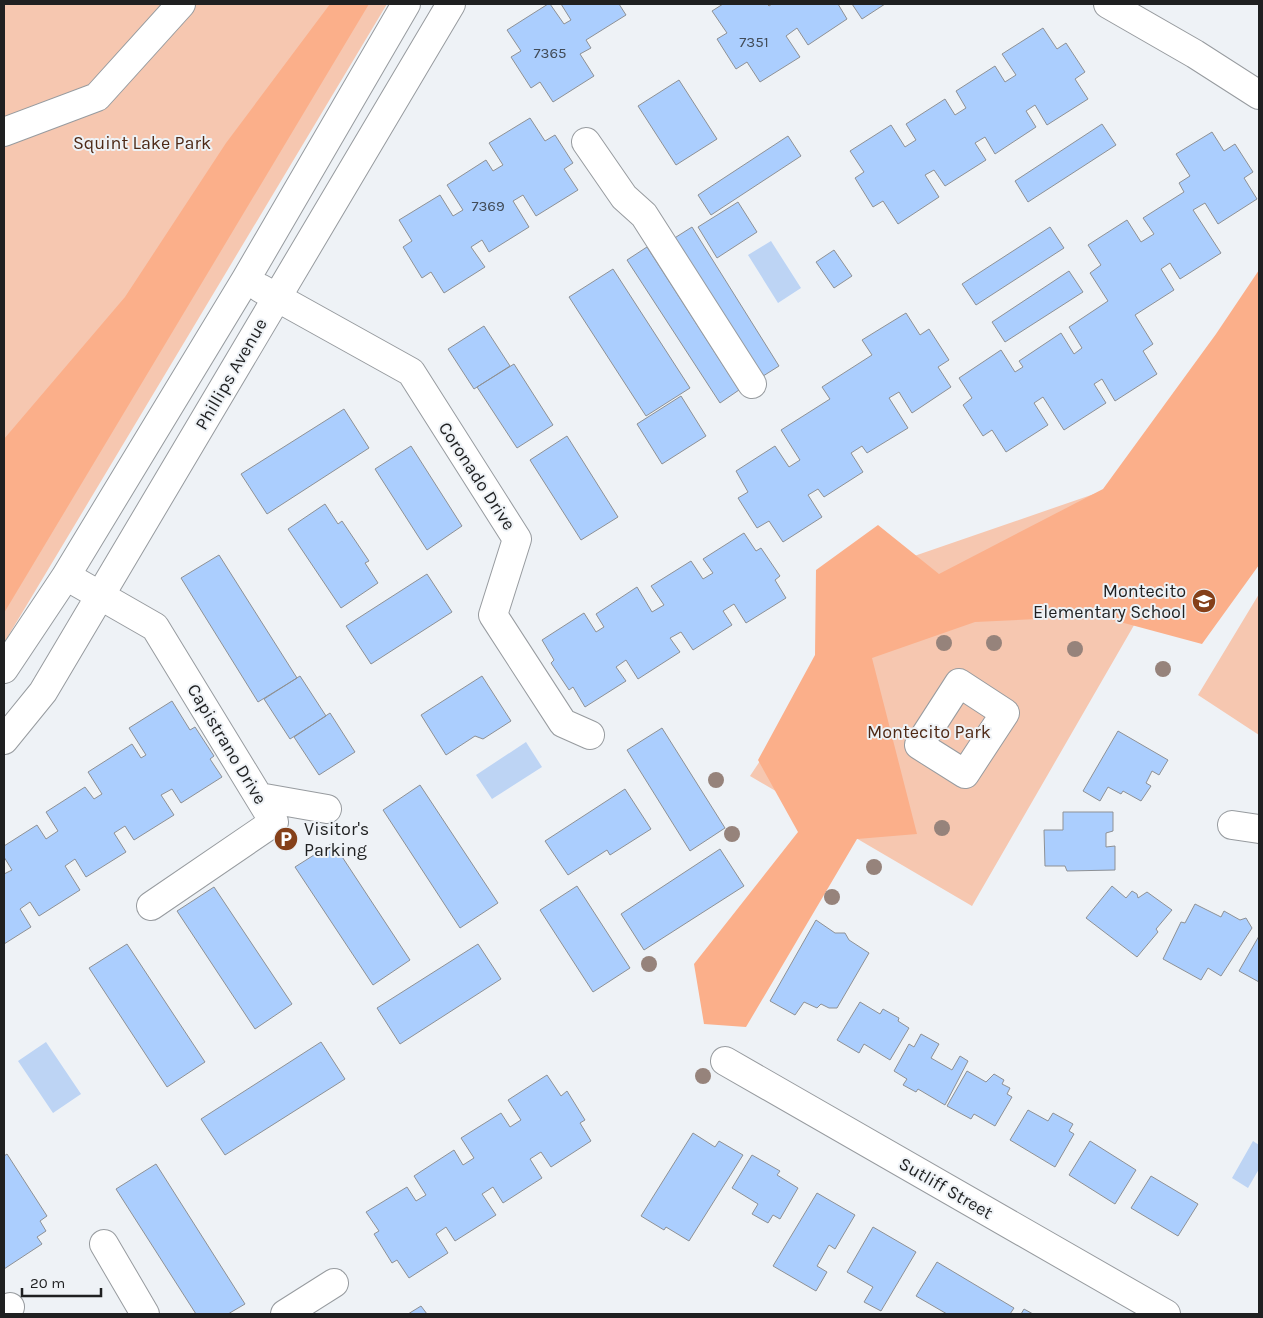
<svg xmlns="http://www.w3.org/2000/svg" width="1263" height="1318" font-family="Karla,sans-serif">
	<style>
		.green { fill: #f6c7b0 }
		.forest { fill: #fbaf8a }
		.water { fill: #bdd4f4 }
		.building { fill: #abcefe; stroke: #8e9195 }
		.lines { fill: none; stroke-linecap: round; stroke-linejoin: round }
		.minor-casing { stroke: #979b9f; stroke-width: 30 }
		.minor { stroke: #fff; stroke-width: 28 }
		.tree { fill: #96837b }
		.labels { text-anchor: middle; stroke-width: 4; stroke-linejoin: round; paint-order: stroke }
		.number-label { font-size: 15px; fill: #424c58 }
		.park-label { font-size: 18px; fill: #4e2916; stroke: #eef2f6 }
		.street-label { font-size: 18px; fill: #1f2021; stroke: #eef2f6 }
		.poi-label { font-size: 18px; fill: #1f2021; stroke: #eef2f6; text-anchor: end }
	</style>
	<rect width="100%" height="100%" fill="#eef2f6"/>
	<path class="green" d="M4 4H387L4 643Z
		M1126 483 1193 523 972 906 750 776 891 564Z
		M1259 594V735L1198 695Z"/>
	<path class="forest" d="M330 4H369L4 613V439L125 297 226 143Z
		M1259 270V565L1202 644 1098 616 975 622 872 658 917 834 857 839 746 1027 704 1024 694 964 798 832 758 760 815 655 816 570 878 525 939 574 1103 489 1216 334Z"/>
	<path class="water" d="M771 241 801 288 778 303 748 255Z
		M526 742 542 767 492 799 476 775Z
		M46 1042 81 1094 53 1113 18 1061Z
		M1253 1141 1259 1145V1169L1248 1188 1232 1178Z"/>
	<path class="building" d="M548 4H550L564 24 571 20 561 4H619L626 15 586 40 591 48 580 54 594 76 553 102 540 82 531 88 511 57 521 51 507 30Z
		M723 4H767L769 6 772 4H838L847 19 808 45 797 28 786 36 800 57 760 82 747 62 736 69 717 39 727 33 712 11Z
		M852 4H885L862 19Z
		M1043 28 1057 49 1066 43 1085 72 1075 79 1088 99 1047 125 1035 105 1026 111 1036 127 995 154 985 137 975 143 986 160 945 186 934 170 925 175 939 197 898 224 883 201 873 207 855 178 864 172 850 151 891 125 905 147 916 140 906 124 945 99 955 115 966 108 956 91 995 66 1005 82 1016 75 1002 54Z
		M679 80 717 139 676 165 638 106Z
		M530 118 545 141 555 135 573 163 564 169 578 190 536 216 523 195 513 201 529 227 489 252 482 240 471 247 485 267 444 293 431 272 422 278 403 247 412 241 399 220 440 195 453 216 463 210 447 185 486 160 493 171 503 165 489 143Z
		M1102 124 1116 145 1028 202 1015 181Z
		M1212 132 1224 151 1235 144 1253 172 1244 178 1257 199 1218 224 1205 203 1193 210 1221 253 1180 279 1170 263 1161 269 1174 290 1135 315 1153 344 1143 351 1157 374 1115 401 1102 379 1094 384 1106 403 1064 430 1043 397 1034 403 1048 425 1006 452 992 430 983 436 963 405 972 398 959 378 1001 350 1015 372 1023 367 1019 361 1061 333 1074 354 1082 348 1069 327 1108 301 1090 273 1101 265 1088 245 1127 220 1141 242 1154 234 1143 218 1184 192 1179 183 1190 176 1176 154Z
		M788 136 801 156 711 215 698 195Z
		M738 202 757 232 717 258 698 227Z
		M692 227 779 366 760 378 673 239Z
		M1050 227 1064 248 976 305 962 284Z
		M647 247 739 390 720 403 627 260Z
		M834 250 852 276 834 288 816 262Z
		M613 269 690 388 646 416 569 297Z
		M1069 271 1083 292 1005 342 992 322Z
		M906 313 920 335 929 329 949 360 938 367 951 387 912 413 899 392 889 398 908 428 867 453 862 446 851 453 863 472 824 497 818 489 808 495 822 517 783 542 769 521 757 528 738 498 748 492 736 471 775 446 789 467 800 460 781 430 830 399 822 387 872 355 862 340Z
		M484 326 510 366 474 389 448 349Z
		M514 364 553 425 517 448 477 387Z
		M681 396 706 436 662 464 637 424Z
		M344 409 369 448 267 514 241 474Z
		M567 436 618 517 581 540 530 460Z
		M411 446 462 526 427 550 375 469Z
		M325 504 338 524 342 521 369 561 365 563 378 583 341 608 288 529Z
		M744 533 756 551 761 548 780 576 775 580 786 598 746 623 734 604 723 611 732 625 693 650 681 632 670 638 680 652 638 679 626 660 616 667 626 681 585 707 573 687 569 690 551 663 554 660 542 640 584 613 596 632 604 627 596 614 637 587 652 612 664 605 651 586 691 561 703 579 713 573 703 559Z
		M219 555 297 678 258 702 181 578Z
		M427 574 452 612 371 664 346 626Z
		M300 676 326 716 290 739 264 699Z
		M482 676 511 721 483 739 475 736 446 755 421 715Z
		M172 701 190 730 195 727 214 756 210 759 222 777 181 803 172 789 161 795 174 815 134 840 125 826 114 833 126 852 86 877 75 859 65 866 80 890 39 916 30 902 20 909 31 927 4 944V874L12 870 4 857V846L37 825 46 839 58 831 46 812 85 787 94 799 102 794 88 772 132 744 141 758 146 755 129 728Z
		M330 713 355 752 319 775 294 737Z
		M662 728 725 828 690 851 627 750Z
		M1118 731 1168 760 1159 775 1152 771 1146 783 1151 786 1141 801 1123 791 1121 794 1108 787 1100 801 1083 791Z
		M420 785 498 903 460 928 383 810Z
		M625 789 651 829 610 855 607 850 568 875 545 841Z
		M1063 812H1113V831L1106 833V847L1115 846V870L1067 871 1065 866H1045L1044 830H1063Z
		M333 843 410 960 373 985 295 867Z
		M720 849 744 886 644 950 621 914Z
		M577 886 630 968 593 992 540 910Z
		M1112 886 1126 898 1132 891 1137 894 1138 898 1147 892 1172 910 1156 929 1158 932 1137 957 1086 918Z
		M214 887 292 1004 255 1029 177 911Z
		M1195 904 1221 917 1224 911 1240 920 1246 918 1252 928 1221 976 1208 968 1201 980 1163 959 1181 922 1185 923Z
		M816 920 835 933H845L849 940 869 953 837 1008H829L821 1004 817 1008 804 1002 795 1015 770 1001Z
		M1259 936V982L1239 971Z
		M127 944 205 1062 167 1087 89 968Z
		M478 944 501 979 400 1044 377 1008Z
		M860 1002 880 1014 883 1009 899 1018 898 1021 909 1028 890 1060 864 1044 859 1053 837 1040Z
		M921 1034 939 1044 931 1058 952 1070 960 1056 968 1061 945 1105 918 1089 916 1092 903 1085 907 1079 894 1071 909 1044 914 1047Z
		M321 1042 345 1079 225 1155 201 1119Z
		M967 1071 986 1082 994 1074 1004 1080 1002 1084 1010 1088 1007 1094 1012 1097 995 1126 974 1114 971 1119 947 1106Z
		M547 1075 561 1096 567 1091 585 1120 580 1123 591 1141 551 1167 541 1152 530 1159 542 1178 503 1203 493 1187 482 1194 496 1215 455 1241 446 1227 436 1234 448 1253 409 1278 397 1260 392 1263 374 1234 379 1231 366 1212 407 1187 416 1201 426 1195 414 1176 454 1150 463 1165 474 1158 461 1138 501 1113 510 1127 521 1120 508 1100Z
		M1028 1110 1048 1121 1053 1113 1073 1124 1069 1131 1074 1134 1055 1167 1010 1140Z
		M693 1133 715 1147 719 1141 743 1155 689 1241 666 1227 664 1230 641 1216Z
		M1090 1141 1136 1170 1115 1204 1069 1175Z
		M7 1154 47 1216 40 1221 46 1231 37 1237 42 1244 4 1269V1156Z
		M752 1155 780 1171 777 1175 798 1188 780 1219 773 1215 768 1223 752 1214 758 1204 732 1188Z
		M156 1164 245 1304 228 1314H196L116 1189Z
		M1151 1176 1198 1204 1178 1236 1131 1208Z
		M817 1193 855 1215 835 1249 829 1245 817 1266 827 1272 816 1291 773 1266Z
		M873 1227 916 1252 881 1311 864 1302 873 1287 847 1272Z
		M937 1262 1014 1308 1010 1314H947L916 1296Z
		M421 1306 427 1314H408Z
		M1024 1309 1033 1314H1021Z"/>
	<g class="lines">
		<g class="minor-casing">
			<path id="minor" d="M1108 4 1195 54 1259 95
				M4 132 97 97 181 4
				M586 142 624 197 644 215 752 384
				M260 288 411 372 517 539 493 615 563 723 590 735
				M66 576 155 627 274 822 151 906
				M4 669 66 576 246 279 406 4
				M959 683 1005 713 965 774 919 745Z
				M4 740 43 692 451 4
				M259 797 327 809
				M1232 825 1259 829
				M725 1061 1166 1314
				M104 1244 145 1314
				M4 1310 10 1307
				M285 1314 334 1283"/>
		</g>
		<use href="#minor" class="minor"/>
	</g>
	<g class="tree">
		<circle cx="944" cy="643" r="8"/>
		<circle cx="994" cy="643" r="8"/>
		<circle cx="1075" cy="649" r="8"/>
		<circle cx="1163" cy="669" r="8"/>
		<circle cx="716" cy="780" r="8"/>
		<circle cx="942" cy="828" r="8"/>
		<circle cx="732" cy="834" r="8"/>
		<circle cx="874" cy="867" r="8"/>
		<circle cx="832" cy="897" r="8"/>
		<circle cx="649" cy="964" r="8"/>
		<circle cx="703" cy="1076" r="8"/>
	</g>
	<defs>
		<g id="school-disc" transform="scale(1.25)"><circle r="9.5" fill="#854019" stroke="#eef2f6"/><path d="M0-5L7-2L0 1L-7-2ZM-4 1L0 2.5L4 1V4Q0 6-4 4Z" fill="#fff"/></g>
		<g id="parking-disc" transform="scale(1.25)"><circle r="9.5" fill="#854019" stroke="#eef2f6"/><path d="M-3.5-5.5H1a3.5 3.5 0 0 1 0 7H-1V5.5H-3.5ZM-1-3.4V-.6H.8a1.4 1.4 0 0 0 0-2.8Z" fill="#fff"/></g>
	</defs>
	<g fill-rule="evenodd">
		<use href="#school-disc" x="1204" y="601"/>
		<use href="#parking-disc" x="286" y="839"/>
	</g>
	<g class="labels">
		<g class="number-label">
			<text x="754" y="47">7351</text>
			<text x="550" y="58">7365</text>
			<text x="488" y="211">7369</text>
		</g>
		<g class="park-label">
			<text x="142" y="149">Squint Lake Park</text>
			<text x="929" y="738">Montecito Park</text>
		</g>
		<g class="street-label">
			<text transform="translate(231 374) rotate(-60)" y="6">Phillips Avenue</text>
			<text transform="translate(477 476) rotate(57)" y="6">Coronado Drive</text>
			<text transform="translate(227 744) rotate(59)" y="6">Capistrano Drive</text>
			<text transform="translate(946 1188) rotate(30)" y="6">Sutliff Street</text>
		</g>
		<g class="poi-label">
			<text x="1186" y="597">Montecito<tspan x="1186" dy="21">Elementary School</tspan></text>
			<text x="304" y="835" text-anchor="start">Visitor's<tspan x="304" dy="21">Parking</tspan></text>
		</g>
	</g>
	<rect width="1263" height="1318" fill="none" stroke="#1f2021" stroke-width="10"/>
	<path d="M22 1288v8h79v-8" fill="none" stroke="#1f2021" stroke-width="2.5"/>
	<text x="30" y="1288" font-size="15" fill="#1f2021" stroke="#eef2f6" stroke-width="4" paint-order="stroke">20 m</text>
</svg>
